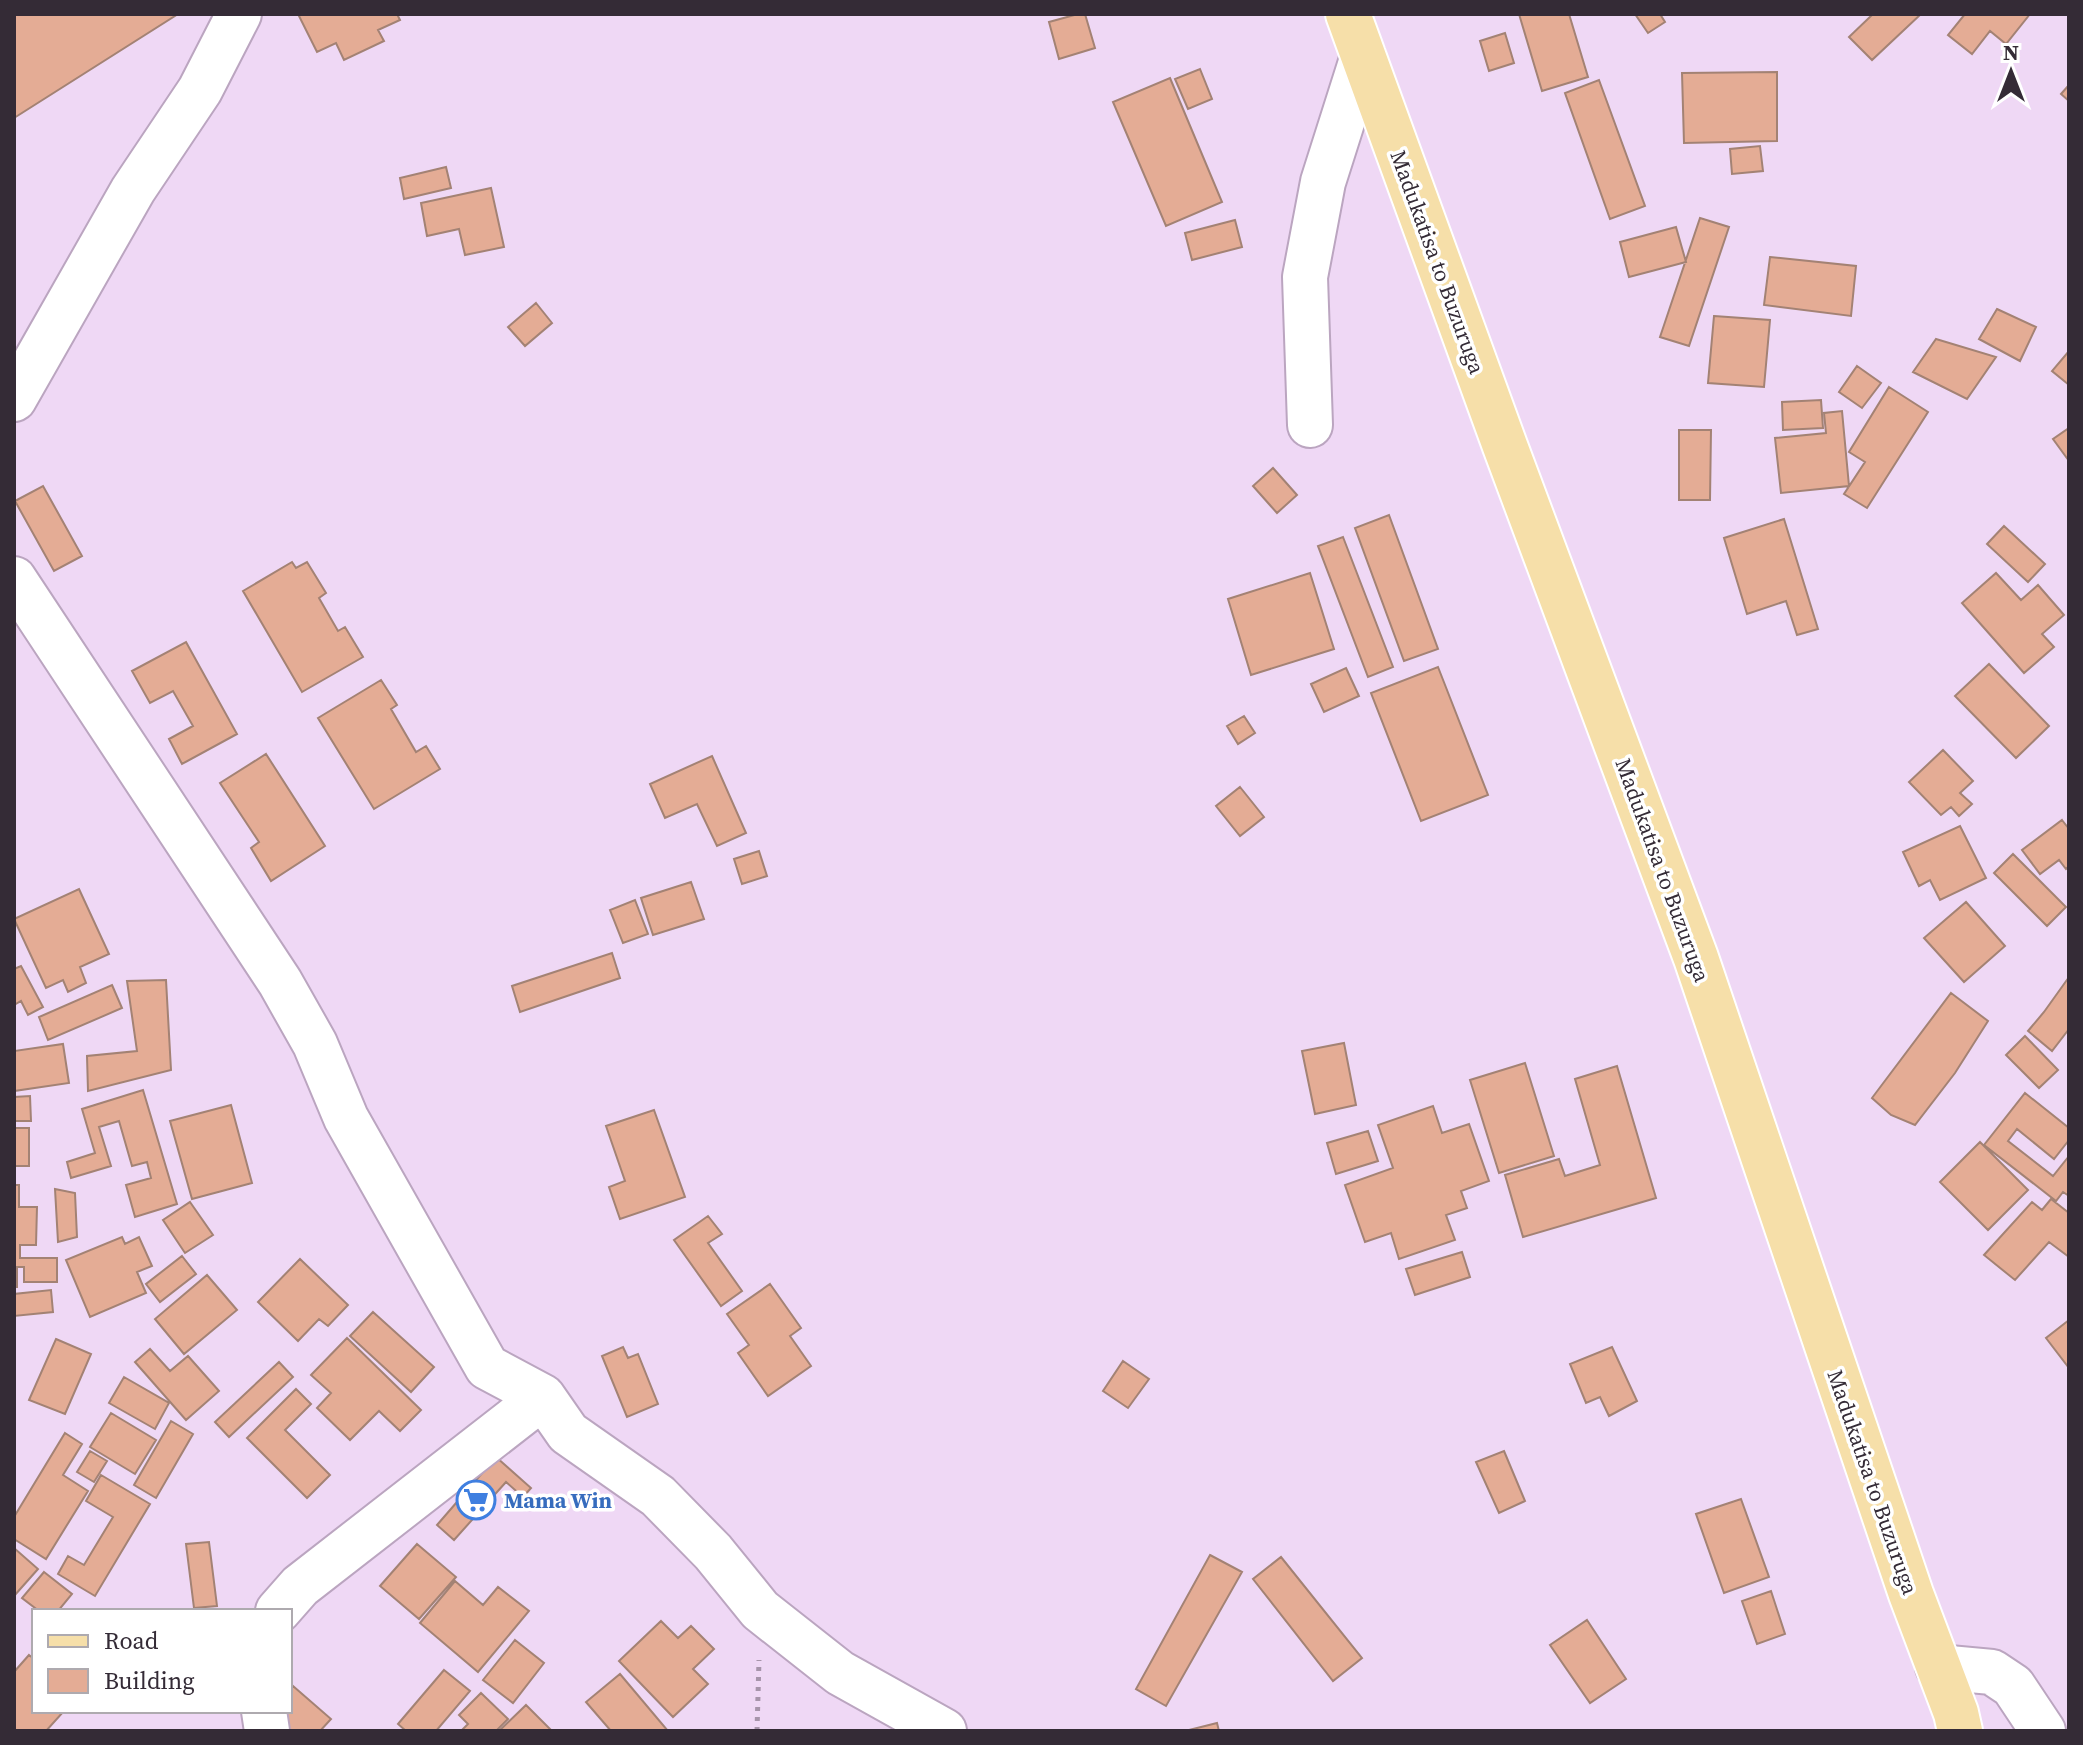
<svg xmlns="http://www.w3.org/2000/svg" width="2083" height="1745" font-family="'Source Serif 4',serif">
	<style>
		.building { fill: #e4ac95; stroke: #a38274; stroke-width: 2 }
		.lines { fill: none; stroke-linecap: round; stroke-linejoin: round }
		.minor-casing { stroke: #bba5c0; stroke-width: 48 }
		.major-casing { stroke: #fff; stroke-width: 48 }
		.path { stroke: #a694aa; stroke-width: 5; stroke-dasharray: 4 6; stroke-linecap: butt }
		.minor { stroke: #fff; stroke-width: 44 }
		.major { stroke: #f6dfa9; stroke-width: 44 }
		.labels { text-anchor: middle; stroke-width: 7; stroke-linejoin: round; paint-order: stroke }
		.street-label { font-size: 22px; fill: #342b36; stroke: #fff }
		.shop-label { font-size: 22px; font-weight: bold; fill: #366cbe; stroke: #fff; text-anchor: start }
	</style>
	<rect width="100%" height="100%" fill="#efd8f5"/>
	<path class="building" d="M14 14H178L14 118Z
		M298 14H397L400 20 378 30 384 41 344 60 336 43 317 52Z
		M1078 14H1085L1095 48 1059 59 1049 22Z
		M1519 14H1569L1588 77 1542 91Z
		M1635 14H1660L1665 22 1648 33Z
		M1873 14H1921L1872 60 1849 37Z
		M1965 14H2030L2006 44 1990 31 1972 54 1948 35Z
		M1505 33 1514 63 1489 71 1480 41Z
		M1200 69 1212 99 1188 109 1175 79Z
		M1777 72V141L1684 143 1682 73Z
		M1170 78 1222 202 1166 226 1113 102Z
		M1599 80 1645 206 1610 219 1565 93Z
		M2069 85V101L2061 94Z
		M1760 146 1763 171 1732 174 1730 149Z
		M446 167 451 188 404 199 400 178Z
		M491 188 504 247 465 255 459 229 427 236 421 203Z
		M1700 218 1729 227 1689 346 1660 337Z
		M1235 220 1242 247 1192 260 1185 233Z
		M1676 227 1686 262 1629 277 1620 242Z
		M1770 257 1856 266 1851 316 1764 305Z
		M536 303 552 323 525 346 508 327Z
		M1997 309 2036 327 2020 361 1979 339Z
		M1714 316 1770 320 1764 387 1708 383Z
		M1936 339 1996 357 1967 399 1913 372Z
		M2069 351V385L2052 371Z
		M1857 366 1881 383 1862 408 1839 392Z
		M1889 387 1928 412 1867 508 1844 494 1865 462 1849 452Z
		M1821 400 1823 428 1783 430 1782 402Z
		M1842 411 1849 486 1781 493 1775 438 1826 433 1824 413Z
		M2069 428V461L2053 439Z
		M1679 430H1711L1710 500H1679Z
		M1273 468 1297 495 1277 513 1253 486Z
		M43 486 82 556 54 571 15 501Z
		M1389 515 1438 649 1404 661 1355 528Z
		M1784 519 1818 629 1797 635 1786 601 1747 614 1724 538Z
		M2004 526 2045 564 2028 582 1987 544Z
		M1343 537 1393 667 1368 677 1318 546Z
		M292 562 296 568 307 562 326 593 319 598 338 631 345 627 363 657 302 692 243 591Z
		M1310 573 1334 649 1251 675 1228 599Z
		M1996 573 2021 600 2038 585 2064 615 2042 634 2054 647 2024 673 1962 603Z
		M186 642 237 734 182 764 169 739 193 726 173 691 150 703 132 671Z
		M1989 664 2049 726 2016 758 1955 696Z
		M1438 667 1488 795 1421 821 1371 693Z
		M1346 668 1359 696 1324 712 1311 684Z
		M381 680 397 705 391 709 416 752 426 746 440 769 374 809 318 718Z
		M1244 716 1255 733 1238 744 1227 726Z
		M1943 750 1973 781 1960 793 1972 804 1959 816 1951 807 1941 815 1909 782Z
		M266 754 325 846 271 881 251 848 259 842 220 783Z
		M712 756 746 833 717 846 697 804 665 818 650 784Z
		M1240 787 1264 817 1240 836 1216 806Z
		M2062 820 2069 829V866L2066 869 2059 860 2040 874 2022 850Z
		M1960 826 1986 878 1940 900 1930 880 1919 886 1903 852Z
		M759 851 767 876 742 884 734 859Z
		M2013 854 2066 907 2047 926 1994 873Z
		M691 882 704 919 653 935 641 898Z
		M79 889 109 954 80 967 86 983 68 992 63 980 46 988 14 919Z
		M635 900 648 934 623 943 610 910Z
		M1966 902 2005 946 1964 982 1924 938Z
		M612 953 620 978 520 1012 512 986Z
		M21 966 43 1007 28 1015 21 1001 14 1005V969Z
		M2069 977V1029L2052 1051 2028 1031 2044 1012Z
		M166 980 171 1070 88 1091 87 1056 137 1051 127 981Z
		M112 985 122 1008 48 1040 39 1017Z
		M1951 993 1988 1021 1955 1073 1915 1125 1891 1115 1872 1098Z
		M2025 1036 2058 1070 2039 1088 2006 1055Z
		M1344 1043 1356 1105 1315 1114 1302 1051Z
		M63 1044 69 1083 14 1091V1051Z
		M1525 1063 1554 1156 1499 1173 1470 1080Z
		M1617 1066 1656 1198 1523 1237 1505 1175 1559 1159 1565 1176 1600 1165 1575 1079Z
		M143 1090 177 1204 135 1217 126 1185 151 1178 147 1162 132 1166 119 1121 99 1127 111 1166 71 1178 67 1162 95 1153 82 1109Z
		M2025 1093 2069 1128V1140L2054 1159 2017 1129 2008 1141 2053 1176 2069 1156V1196L2063 1192 2056 1201 1984 1145Z
		M30 1096 31 1121H14V1097Z
		M231 1105 252 1183 192 1199 170 1121Z
		M1433 1106 1442 1133 1469 1124 1489 1181 1461 1191 1467 1208 1446 1215 1455 1240 1399 1259 1391 1233 1365 1242 1345 1185 1393 1168 1378 1125Z
		M654 1110 685 1197 620 1219 609 1187 625 1181 606 1126Z
		M14 1128H29V1166H14Z
		M1368 1131 1378 1161 1336 1174 1327 1143Z
		M1980 1142 2028 1190 1988 1230 1940 1182Z
		M14 1185H19V1207H37L36 1245H20V1258H57V1282H24V1267H17V1287H14Z
		M55 1189 75 1193 77 1237 58 1242Z
		M2051 1199 2069 1213V1257L2049 1242 2015 1280 1984 1255 2032 1202 2042 1210Z
		M190 1202 213 1235 185 1253 163 1220Z
		M708 1216 722 1234 708 1243 742 1291 721 1306 674 1240Z
		M122 1237 125 1244 139 1237 152 1266 137 1272 146 1293 90 1317 66 1260Z
		M1462 1252 1470 1277 1415 1295 1406 1269Z
		M182 1256 196 1274 160 1302 146 1284Z
		M300 1259 348 1305 328 1326 319 1319 298 1341 258 1302Z
		M207 1275 237 1310 184 1354 155 1319Z
		M770 1284 801 1328 790 1336 811 1366 768 1396 738 1353 749 1345 727 1314Z
		M51 1290 53 1312 14 1316V1294Z
		M373 1312 434 1367 411 1392 350 1336Z
		M2069 1320V1368L2046 1338Z
		M347 1338 421 1410 400 1431 379 1411 350 1440 317 1408 331 1393 311 1375Z
		M56 1339 91 1354 65 1414 29 1400Z
		M623 1347 628 1358 638 1354 658 1404 627 1417 602 1356Z
		M1612 1347 1637 1401 1609 1416 1600 1397 1586 1403 1570 1364Z
		M150 1349 170 1371 188 1356 219 1391 186 1420 135 1362Z
		M1123 1361 1149 1379 1128 1408 1103 1391Z
		M279 1362 293 1377 229 1437 215 1422Z
		M124 1377 169 1403 155 1429 109 1403Z
		M296 1389 311 1404 285 1430 330 1475 307 1498 247 1438Z
		M111 1413 156 1440 135 1474 90 1447Z
		M171 1421 193 1434 156 1498 134 1485Z
		M65 1433 82 1444 63 1475 88 1491 46 1559 14 1539V1517Z
		M90 1451 107 1461 94 1482 77 1472Z
		M1504 1451 1525 1501 1499 1513 1476 1462Z
		M496 1457 531 1488 523 1497 506 1482 454 1540 437 1525Z
		M101 1475 150 1504 95 1596 58 1574 68 1556 84 1565 113 1517 86 1501Z
		M1741 1499 1769 1577 1724 1593 1696 1514Z
		M209 1542 217 1606 194 1608 186 1544Z
		M417 1544 456 1577 419 1619 380 1586Z
		M14 1548 38 1569 14 1596Z
		M1210 1555 1242 1572 1166 1706 1136 1689Z
		M1281 1557 1362 1658 1333 1681 1253 1579Z
		M44 1572 72 1594 58 1611H39L22 1598Z
		M455 1581 483 1605 498 1587 529 1611 478 1672 420 1623Z
		M1771 1591 1785 1634 1757 1644 1742 1601Z
		M1587 1620 1626 1679 1590 1703 1550 1645Z
		M661 1621 678 1638 691 1626 714 1649 693 1669 708 1684 673 1717 619 1661Z
		M515 1640 544 1663 513 1703 483 1680Z
		M29 1655 34 1659V1711H64L46 1731H14V1672Z
		M444 1670 470 1691 436 1731H406L398 1724Z
		M620 1674 668 1731H611L586 1702Z
		M293 1686 331 1719 320 1731H254L272 1711H290V1690Z
		M481 1693 508 1719 496 1731H461L468 1724 459 1715Z
		M526 1705 551 1730 550 1731H499Z
		M1217 1723 1219 1731H1185Z"/>
	<g class="lines">
		<g class="minor-casing">
			<path id="minor" d="M14 399 133 190 200 90 239 14
				M1310 425 1305 277 1323 182 1363 56
				M14 579 280 982 315 1044 346 1118 487 1367 543 1397 568 1433 658 1496 713 1552 760 1610 840 1673 944 1731
				M278 1611 300 1586 543 1397
				M1938 1667 1992 1672 2013 1686 2043 1731
				M264 1711 267 1731"/>
		</g>
		<g class="major-casing">
			<path id="major" d="M1348 14 1505 446 1696 958 1911 1594 1956 1713 1960 1731"/>
		</g>
		<path class="path" d="M757 1731 759 1660"/>
		<use href="#minor" class="minor"/>
		<use href="#major" class="major"/>
	</g>
	<defs>
		<g id="supermarket-ring" transform="scale(2)"><circle r="9.5" fill="#fff" stroke="#3f7fe0" stroke-width="1.5"/><path d="M-6-5.5h2.5l.6 2H6L4.5 2H-2.5L-4.4-4H-6ZM-1.5 3.2a1.3 1.3 0 1 0 .1 0ZM3 3.2a1.3 1.3 0 1 0 .1 0Z" fill="#3f7fe0"/></g>
	</defs>
	<g fill-rule="evenodd">
		<use href="#supermarket-ring" x="476" y="1500"/>
	</g>
	<g class="labels">
		<g class="street-label">
			<text transform="translate(1438 262) rotate(70)" y="8">Madukatisa to Buzuruga</text>
			<text transform="translate(1663 870) rotate(70)" y="8">Madukatisa to Buzuruga</text>
			<text transform="translate(1873 1482) rotate(71)" y="8">Madukatisa to Buzuruga</text>
		</g>
		<g class="shop-label">
			<text x="504" y="1508">Mama Win</text>
		</g>
	</g>
	<rect width="2083" height="1745" fill="none" stroke="#342b36" stroke-width="32"/>
	<rect x="32" y="1609" width="260" height="104" fill="#ffffff" stroke="#aeaaaf" stroke-width="2"/>
	<rect x="48" y="1635" width="40" height="12" fill="#f6dfa9" stroke="#aeaaaf" stroke-width="2"/>
	<text x="104" y="1649" font-size="24" fill="#342b36">Road</text>
	<rect x="48" y="1669" width="40" height="24" fill="#e4ac95" stroke="#aeaaaf" stroke-width="2"/>
	<text x="104" y="1689" font-size="24" fill="#342b36">Building</text>
	<g transform="translate(2011 72)" stroke="#ffffff" stroke-width="6" paint-order="stroke">
	<path d="M0-6L14 30L0 20L-14 30Z" fill="#342b36"/>
	<text y="-12" font-size="22" font-weight="bold" text-anchor="middle" fill="#342b36">N</text>
	</g>
</svg>
